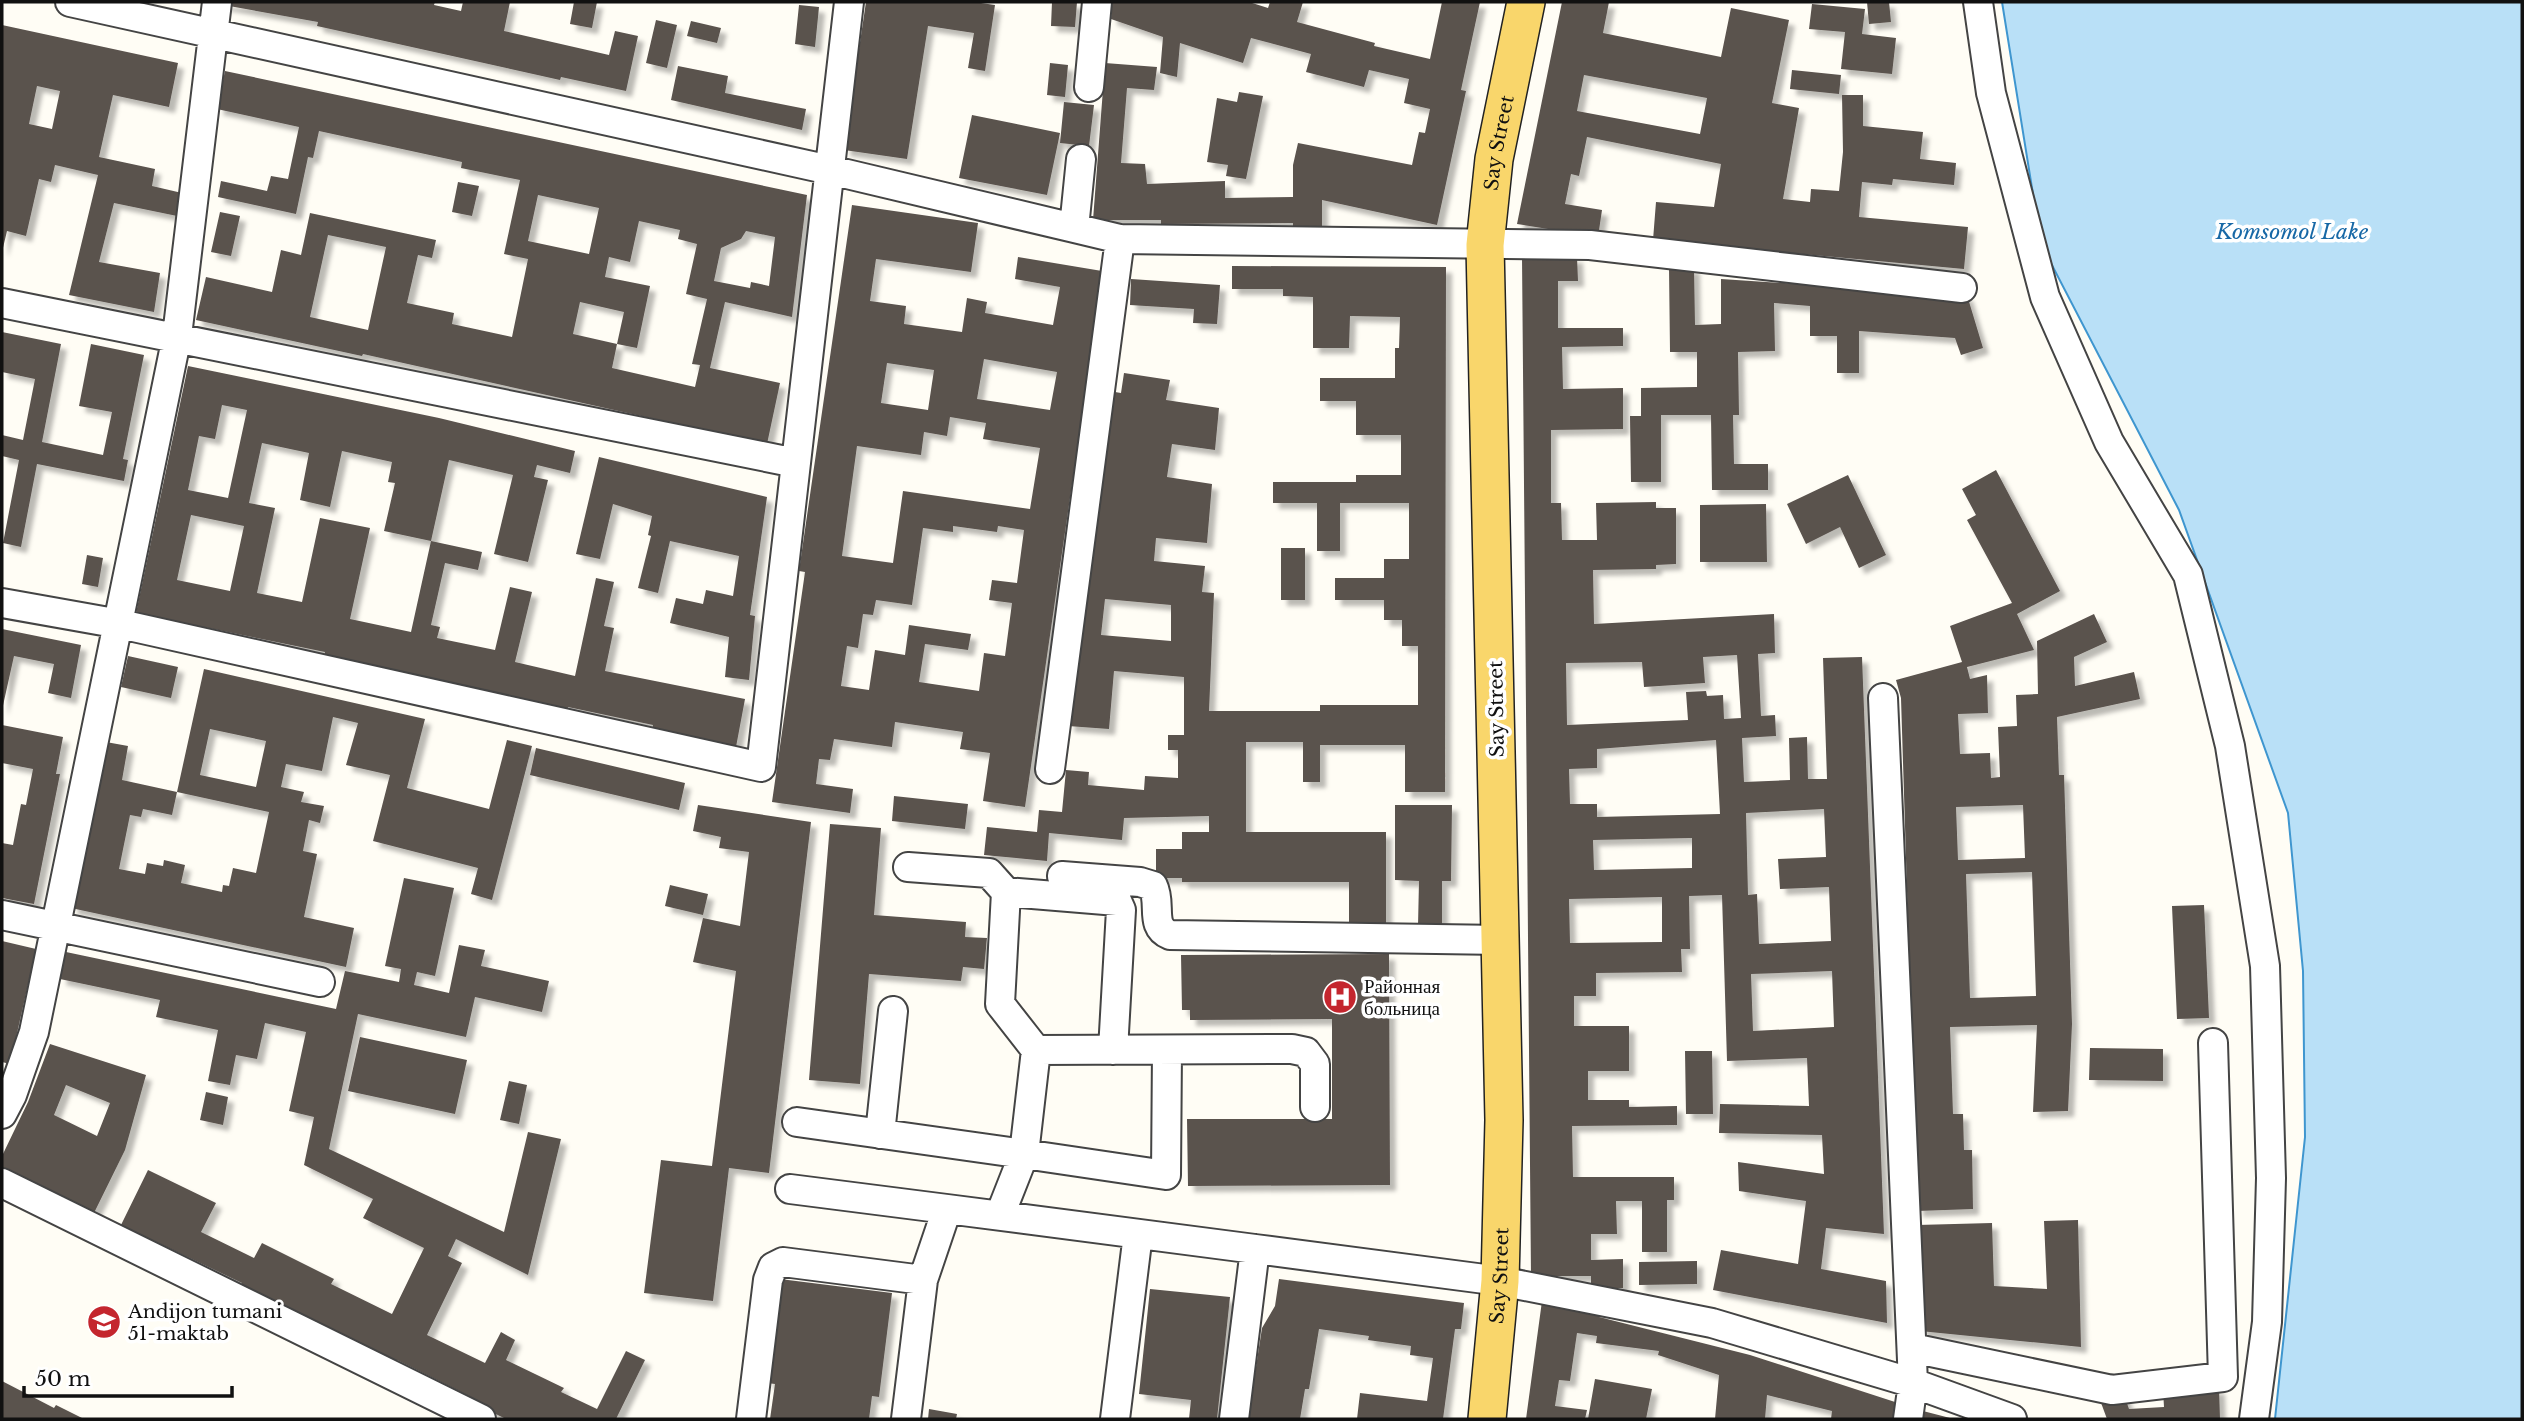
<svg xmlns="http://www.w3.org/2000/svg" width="2524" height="1421" font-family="'Libre Baskerville',serif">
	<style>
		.water { fill: #b9e0f7; stroke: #3f96cf; stroke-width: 2 }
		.building { fill: #5a524d; fill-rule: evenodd; filter: url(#shadow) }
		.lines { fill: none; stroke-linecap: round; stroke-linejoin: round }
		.minor-casing { stroke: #444; stroke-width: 32 }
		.major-casing { stroke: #222; stroke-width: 40 }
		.minor { stroke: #fff; stroke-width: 28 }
		.major { stroke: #f9d66b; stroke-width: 37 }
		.labels { text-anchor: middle; stroke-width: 7; stroke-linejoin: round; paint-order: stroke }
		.street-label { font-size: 19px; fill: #111; stroke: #fff }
		.poi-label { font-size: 19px; fill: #111; stroke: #fff; text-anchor: start }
		.water-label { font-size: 21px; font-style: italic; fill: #1768a6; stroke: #fff }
	</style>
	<defs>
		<filter id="shadow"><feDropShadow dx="6" dy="6" stdDeviation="2" flood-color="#0004"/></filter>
	</defs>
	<rect width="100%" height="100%" fill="#fffdf5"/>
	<path class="water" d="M2002 2H2522V1419H2275L2305 1137 2303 971 2288 813 2179 510 2041 244Z"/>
	<path class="building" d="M218 2H435L434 5 461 11 463 2H510L504 31 609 55 615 31 638 36 626 91 561 77 560 80 317 26 318 22 218 4Z
		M574 2H597L592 28 570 24Z
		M866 2H974L995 5 985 71 968 68 974 33 928 26 907 159 844 150Z
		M1052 2H1077L1075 27 1051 26Z
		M1112 2H1249L1268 8 1270 2H1303L1297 22 1375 43 1374 46 1430 59 1442 2H1480L1461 90 1466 91 1437 225 1322 200V230H1293V223L1161 224V220H1093L1105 63 1157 67 1154 90 1127 88 1121 163 1145 164 1147 184 1225 181V198L1293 197V165L1298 143 1412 165 1419 132 1425 133 1430 109 1404 103 1409 79 1369 70 1364 87 1306 72 1311 54 1251 38 1243 63 1180 43 1177 77 1160 73 1163 37 1111 19Z
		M1562 2H1609L1603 33 1721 57 1731 8 1789 20 1772 103 1799 108 1783 199 1810 202 1811 189 1839 191 1843 152 1842 95H1863V126L1923 132 1920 159 1956 163 1954 185 1893 179 1892 185 1862 182 1859 217 1968 227 1964 269 1653 240 1656 202 1714 207 1721 164 1587 137 1579 176 1571 174 1565 204 1602 210 1598 237 1517 224ZM1584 75 1707 98 1700 134 1577 111Z
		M1867 2H1889L1891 22 1869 24Z
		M1812 4 1865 9 1862 34 1896 38 1892 74 1841 69 1845 32 1809 29Z
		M799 5 819 7 815 47 795 44Z
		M656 20 677 25 667 68 646 63Z
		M691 21 721 28 717 43 687 36Z
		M2 25 178 63 169 107 113 95 99 157 155 169 152 186 182 193V217L114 203 99 262 160 273 154 312 69 295 98 175 55 165 51 182 39 179 26 236 7 231 2 252ZM37 86 60 91 52 129 29 124Z
		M1050 63 1068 65 1065 97 1047 95Z
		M678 66 728 76 725 93 806 109 802 130 671 100Z
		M1792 70 1841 75 1839 94 1790 89Z
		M225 71 807 195 792 317 725 302 710 368 780 383 767 444 363 354 362 356 196 320 206 277 272 292 281 250 301 255 310 213 436 240 432 258 418 255 407 303 454 313 452 324 512 337 528 259 504 254 520 180 461 168 462 162 319 131 313 158 308 157 296 214 218 197 221 181 267 191 271 176 288 179 299 127 217 109ZM538 195 599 208 589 254 528 241ZM639 221 680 230 678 239 697 244 686 294 707 299 692 364 700 365 695 387 612 368 617 344 573 334 580 302 624 312 617 344 637 348 650 286 605 277 609 257 630 262ZM746 231 775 237 769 286 751 282 750 288 714 281 721 248 741 239ZM328 235 386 247 368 330 310 317Z
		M1239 92 1263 96 1246 179 1226 176 1228 165 1207 162 1217 98 1237 102Z
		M1064 102 1094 105 1089 146 1060 143Z
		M972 115 1060 133 1047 195 959 178Z
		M458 182 479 186 472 216 452 212Z
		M852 205 978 223 971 272 876 259 870 301 906 306 904 324 962 332 967 298 987 302 985 313 1053 325 1060 287 1015 279 1018 257 1108 272 1079 436 1025 807 983 801 990 753 960 749 963 732 895 722 892 747 834 739 830 760 819 759 816 784 853 789 850 813 772 802 805 572 799 571ZM984 359 1057 372 1050 410 977 399ZM887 363 934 370 928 410 881 403ZM950 417 986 423 983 439 1040 448 1030 509 903 491 893 563 842 556 857 446 921 455 924 432 947 436ZM953 526 997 532 998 526 1024 530 1017 583 992 580 989 600 1012 603 1005 656 984 653 979 691 919 682 925 644 968 650 971 634 909 625 905 655 875 650 869 690 841 686 847 646 858 648 863 614 873 615 876 600 912 605 923 528 953 532Z
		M220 212 240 216 231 256 211 252Z
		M1522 257H1577L1578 281H1558V328H1623V346L1562 347 1563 389 1623 388V429L1551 430V503H1561L1562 540H1597L1596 503 1656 502V508H1676V564L1656 565V569L1593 570 1594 624 1774 614 1775 653 1758 654 1761 716 1775 715 1776 736 1742 738 1744 782 1790 780 1789 738 1807 737 1808 779H1827L1823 658 1862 657 1884 1234 1826 1228 1821 1269 1886 1281 1887 1323 1713 1290 1721 1250 1798 1264 1806 1201 1739 1191 1738 1162 1824 1174 1822 1135 1719 1133 1720 1104 1809 1106 1807 1058 1727 1061 1722 895 1689 896 1690 949H1681L1682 972 1596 973V996H1574V1026H1629V1071H1588V1100H1629V1107L1677 1106V1125L1572 1126 1573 1177H1674V1200H1667V1252H1642V1201H1616L1617 1234H1591V1260L1623 1259V1288H1591V1276H1531ZM1737 655 1741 718 1724 719 1723 695 1707 696 1706 691 1686 692 1688 720 1567 725 1566 663 1642 662 1644 687 1705 683 1703 657ZM1716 740 1720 814 1597 817V804H1570L1569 769 1597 768V749ZM1824 809 1826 857 1778 859 1780 889 1829 887 1831 941 1759 944 1757 894 1748 895 1746 813ZM1692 838V868L1594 870 1593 840ZM1662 897V942L1570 943 1569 899ZM1832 971 1834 1027 1753 1031 1751 974Z
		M1232 266 1446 267 1445 792H1405V745H1320V782H1303V742H1246V832H1386V924H1349V882H1182V878H1156V849H1182V832H1209V816L1124 818 1122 840 1049 833 1047 861 984 855 987 827 1037 832 1039 810 1062 812 1066 770 1089 772 1088 785 1144 790 1145 776 1178 778V750H1168V735H1184V677L1114 671 1109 729 1068 726 1109 391 1121 393 1124 373 1170 380 1166 400 1219 408 1215 450 1172 444 1167 477 1212 484 1207 543 1156 538 1154 561 1205 566 1202 592 1214 593 1209 711H1320V705H1418V646H1402V620H1384V600H1335V578H1384V559H1409V503H1340V551H1317V503H1273V482H1356V475H1401V435H1356V401H1320V378H1395V348H1399L1400 317 1350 316 1349 348H1313V297L1283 296V289H1232ZM1105 599 1171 605V641L1101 635Z
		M1669 267H1694L1695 325 1721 324V279L1967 295 1983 348 1961 355 1955 338 1859 331V373H1837V336H1810V306L1774 303 1775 351 1738 352 1739 415H1733L1734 464H1768V490H1712L1711 415H1661V482H1631L1630 416H1641V388L1697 387V352H1670Z
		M1131 279 1220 285 1217 324 1193 323 1194 309 1130 305Z
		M2 332 61 344 42 442 103 455 112 412 79 406 91 344 144 355 123 459 128 460 124 481 37 464 21 547 3 543 19 460 2 456V435L23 440 35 379 2 372Z
		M188 366 439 418 575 451 570 473 537 465 534 477 548 480 528 562 494 554 513 475 449 460 431 541 384 531 395 483 388 482 392 462 342 451 330 507 300 500 309 453 262 443 249 503 275 508 257 593 302 602 320 518 370 528 350 619 411 632 431 541 482 552 478 570 445 563 431 625 440 627 437 638 495 650 510 587 532 592 515 662 575 676 596 578 614 582 604 626 614 628 605 671 745 699 736 747 652 731 653 725 568 707 567 711 324 657 325 652 136 613ZM222 405 247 410 228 498 188 490 199 436 215 439ZM191 515 244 526 230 591 177 580Z
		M599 457 767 497 750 615 755 616 749 680 725 677 729 637 670 623 676 598 703 604 706 590 733 596 739 556 670 541 658 593 638 588 651 536 648 535 652 516 613 504 600 559 576 554Z
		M1996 470 2060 591 2017 614 2034 650 1967 667 1970 679 1987 675 1988 713 1958 714 1960 754 1990 753 1991 778 2000 777 1998 727 2017 726 2016 695 2038 694 2037 641 2094 614 2107 642 2074 657 2075 686 2134 672 2140 699 2057 717 2059 775H2064L2072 1024 2068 1111 2033 1112 2037 1025 1950 1027 1953 1114H1963L1964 1150H1972L1973 1209 1917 1211 1901 698 1896 680 1962 662 1950 626 2012 603 1967 520 1976 515 1962 489ZM2023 805 2025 858 1958 860 1956 807ZM2032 872 2036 996 1970 998 1966 874Z
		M1848 475 1886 555 1859 568 1840 527 1806 544 1787 504Z
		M1766 504 1767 562H1700V505Z
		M1281 548H1305V600H1281Z
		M87 555 103 558 98 587 82 584Z
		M2 629 81 645 71 698 48 693 54 664 14 656 2 710Z
		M128 656 178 667 171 698 121 687Z
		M204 669 425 719 407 788 489 809 507 740 532 746 492 900 471 894 478 868 373 841 390 775 346 765 358 723 333 717 322 771 286 764 281 787 304 792 301 802 324 806 320 823 309 820 303 851 317 854 304 917 354 928 346 967 71 908 106 742 128 746 122 780 177 792 172 815 143 809 141 817 130 815 119 869 145 874 147 863 163 866 164 860 185 865 181 883 222 892 223 885 229 886 233 868 256 873 269 812 177 792ZM210 729 266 741 256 787 200 775Z
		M2 725 63 737 56 774H60L34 904 2 898V843L13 845 21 804 26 805 33 769 2 763Z
		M536 748 685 783 679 810 530 775Z
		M894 796 968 804 965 829 892 821Z
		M698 805 811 822 769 1173 729 1168 713 1301 644 1293 661 1160 712 1166 736 971 693 962 703 918 740 926 749 852 719 848 721 837 693 831Z
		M1395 805H1452L1451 881H1442V926H1418L1419 881 1395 880Z
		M830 824 881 828 874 915 966 922 965 937 987 938 984 969 963 967 961 981 869 974 860 1084 809 1080Z
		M404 878 454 888 435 976 417 972 414 985 449 993 459 945 485 950 481 966 549 981 542 1012 475 997 466 1037 358 1014 329 1149 504 1232 528 1132 561 1139 528 1275 456 1239 448 1256 462 1263 427 1335 485 1363 501 1332 515 1340 506 1360 564 1388 561 1392 597 1409 626 1351 645 1360 616 1419H506L467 1400 469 1396 397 1360 395 1363 241 1287 242 1283 121 1225 148 1170 216 1203 201 1232 254 1258 262 1243 334 1279 331 1284 392 1314 424 1248 363 1218 373 1199 304 1165 314 1117 289 1111 306 1032 265 1023 257 1059 236 1055 230 1085 208 1081 218 1030 156 1017 160 1000 60 979 66 952 336 1009 345 971 399 982 401 969 385 966Z
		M670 885 708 894 703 915 665 906Z
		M2204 905 2209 1018 2177 1019 2172 906Z
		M2 941 36 949 10 1064 2 1062Z
		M1389 954 1390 1185 1188 1186 1187 1119H1332V1019L1190 1020V1010H1182L1181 955Z
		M360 1037 467 1060 455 1114 348 1091Z
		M50 1044 146 1075 125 1150 94 1213 2 1168V1156L28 1102ZM66 1085 110 1103 97 1136 54 1115Z
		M2090 1048 2163 1049V1081L2089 1080Z
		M1685 1051H1712L1713 1114H1686Z
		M509 1081 527 1085 519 1124 500 1120Z
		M206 1092 228 1097 223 1125 200 1120Z
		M2078 1220 2081 1347 1920 1331 1917 1225 1992 1223 1994 1286 2047 1289 2044 1221Z
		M1697 1261V1284L1639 1285V1262Z
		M780 1279 892 1293 879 1397 872 1396 869 1419H770L775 1384 767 1383Z
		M1279 1279 1464 1303 1461 1329H1455L1443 1419H1357L1360 1393 1427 1401 1433 1358 1410 1355 1411 1346 1368 1340 1369 1336 1319 1329 1309 1389H1305L1300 1419H1248L1262 1328 1275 1306Z
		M1150 1289 1230 1297 1217 1419H1189L1191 1400 1139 1394Z
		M1542 1301 1601 1309 1599 1317 1750 1355 1895 1402 1893 1419H1831L1832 1411 1767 1395 1765 1419H1715L1719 1375 1658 1355 1659 1351 1596 1343 1597 1336 1577 1333 1570 1381 1559 1380 1555 1406 1587 1410 1585 1419H1526Z
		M1595 1379 1652 1389 1646 1419H1588Z
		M2 1381 54 1408 56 1405 84 1419H2Z
		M2219 1388 2220 1419H2107L2100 1400 2123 1392 2129 1409 2164 1407 2163 1390Z
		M929 1409 957 1414 956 1419H928Z
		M1923 1411 1950 1418V1419H1922Z"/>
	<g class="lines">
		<g class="minor-casing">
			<path id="minor" d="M70 2 830 170 1074 228
				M1978 2 1991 93 2045 297 2109 442 2188 575 2230 746 2265 966 2271 1178 2267 1322 2254 1419
				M1089 87 1097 2
				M1081 159 1074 228 1120 239 1590 245 1962 288
				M2 303 796 463
				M2 603 120 624 761 767 849 2
				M1883 698 1913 1383 2012 1419
				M1050 769 1120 239
				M908 867 989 873 1006 892
				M1062 876 1140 882 1153 886C1162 904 1149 927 1170 935L1502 940
				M2 915 320 982
				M1036 1050 1000 1004 1006 892 1117 901 1121 910 1113 1050
				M1167 1050 1166 1175 1024 1154 1036 1050 1292 1049 1306 1052 1315 1064V1107
				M2 1114 12 1095 34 1032 177 336 217 2
				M797 1122 1024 1154 1000 1215
				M880 1134 893 1011
				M2 1183 481 1419
				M790 1189 947 1209
				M1912 1348 2112 1390 2223 1377 2213 1043
				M751 1419 768 1280 773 1267 783 1262 923 1280
				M906 1419 923 1280 947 1209 1255 1249
				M1115 1419 1138 1234
				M1234 1419 1255 1249 1500 1281 1712 1323 1913 1383 1908 1419"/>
		</g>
		<g class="major-casing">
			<g id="major">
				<path id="s1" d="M1487 1419 1500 1281 1504 1120 1485 245 1494 159 1526 2"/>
			</g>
		</g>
		<use href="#minor" class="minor"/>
		<use href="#major" class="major"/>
	</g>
	<defs>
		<g id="hospital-disc" transform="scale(1.75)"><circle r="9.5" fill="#c4262e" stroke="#fff"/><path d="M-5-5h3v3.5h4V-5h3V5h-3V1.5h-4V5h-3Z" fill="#fff"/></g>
		<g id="school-disc" transform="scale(1.75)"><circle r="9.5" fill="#c4262e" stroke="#fff"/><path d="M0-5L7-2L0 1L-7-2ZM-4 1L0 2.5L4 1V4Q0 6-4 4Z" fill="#fff"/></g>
	</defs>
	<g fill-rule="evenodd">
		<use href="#hospital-disc" x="1340" y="997"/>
		<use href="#school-disc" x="104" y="1322"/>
	</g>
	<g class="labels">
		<g class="street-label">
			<text dy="7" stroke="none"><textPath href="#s1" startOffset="1278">Say Street</textPath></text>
			<text transform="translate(1496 709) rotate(-91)" y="7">Say Street</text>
			<text dy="7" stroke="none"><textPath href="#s1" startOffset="144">Say Street</textPath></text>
		</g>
		<g class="poi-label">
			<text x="1364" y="993">Районная<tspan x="1364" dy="22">больница</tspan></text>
			<text x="128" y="1318">Andijon tumani<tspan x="128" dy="22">51-maktab</tspan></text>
		</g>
		<g class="water-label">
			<text x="2292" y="239">Komsomol Lake</text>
		</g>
	</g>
	<rect width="2524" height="1421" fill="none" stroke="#111111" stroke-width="7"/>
	<path d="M24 1386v10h208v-10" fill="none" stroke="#111111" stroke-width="3.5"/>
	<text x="35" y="1386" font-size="21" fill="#111111" stroke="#ffffff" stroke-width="5" paint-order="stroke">50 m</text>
</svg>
